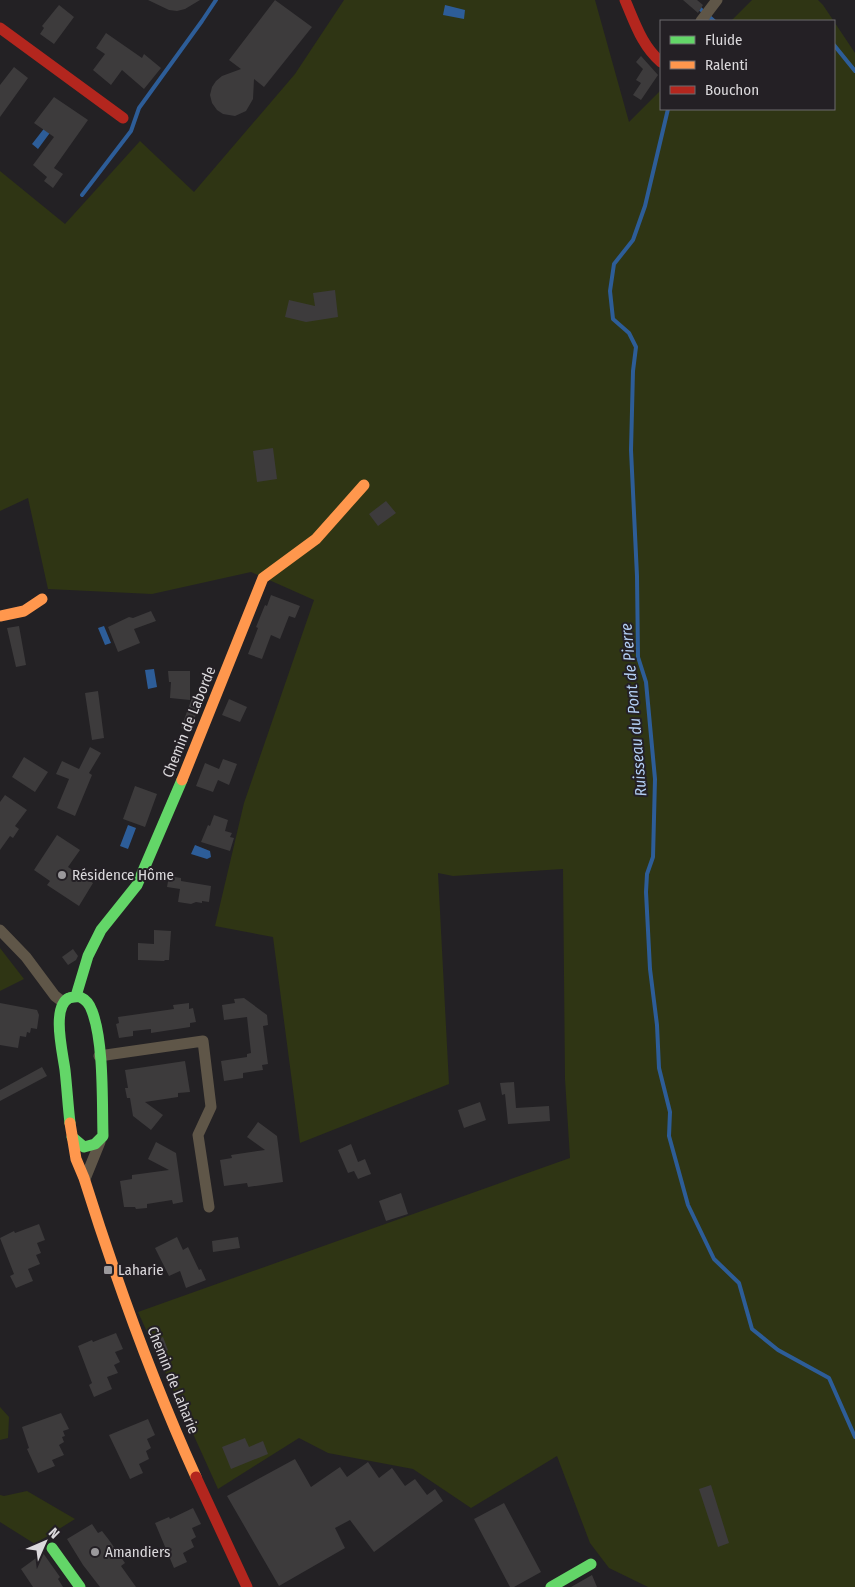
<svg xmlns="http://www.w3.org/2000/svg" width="855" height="1587" font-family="'Fira Sans Condensed',sans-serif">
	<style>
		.green { fill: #2f3514 }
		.water { fill: #2d5d98 }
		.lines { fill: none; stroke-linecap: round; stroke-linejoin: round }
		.stream { stroke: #2d5d98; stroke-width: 4 }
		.building { fill: #3d3b3c }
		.street { stroke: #5f5648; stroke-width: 11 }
		.fast { stroke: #63d668; stroke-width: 11 }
		.slow { stroke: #ff974d; stroke-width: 11 }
		.jam { stroke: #b3261e; stroke-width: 11 }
		.poi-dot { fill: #9b999c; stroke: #242025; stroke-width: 2 }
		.labels { text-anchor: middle; stroke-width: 4; stroke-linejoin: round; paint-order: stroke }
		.street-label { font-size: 15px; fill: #dbd9dc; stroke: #242025 }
		.poi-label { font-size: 15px; fill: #dbd9dc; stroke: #242025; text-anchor: start }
		.water-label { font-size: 16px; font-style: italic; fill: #b3cff4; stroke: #242025 }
	</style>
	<rect width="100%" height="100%" fill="#232124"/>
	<path class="green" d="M344 0H595L629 122 661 90V109H834V21H731L752 0H818L823 5 855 53V1587H648L609 1568 590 1543 557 1456 471 1508 413 1469 328 1453 299 1438 218 1489 138 1312 570 1158 565 1079 563 869 453 876 438 873 449 1084 300 1143 273 937 215 926 244 803 314 600 251 572 152 594 48 589 28 498 0 511V171L65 224 140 141 194 192 295 74Z
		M0 948 24 979 0 991Z
		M0 1407 9 1417 8 1438 0 1440Z
		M27 1491 75 1519 35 1544 0 1522V1495L4 1496Z"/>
	<path class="water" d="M445 5 465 10 464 19 443 15Z
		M46 126 52 130 38 149 32 144Z
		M104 626 111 643 105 645 98 628Z
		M154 669 157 687 148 689 145 670Z
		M128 825 136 828 128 849 120 846Z
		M195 845 210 851 211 857 207 859 191 854Z"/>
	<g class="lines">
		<path class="stream" d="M690 0 714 21
			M834 45 855 71
			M668 109 645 206 633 240 614 264 610 291 613 319 629 333 636 347 633 371 631 450 637 576 638 657 646 682 655 779 653 857 647 874 646 892 650 969 657 1025 659 1068 670 1112 669 1136 688 1205 714 1259 739 1283 752 1329 778 1350 829 1378 855 1437
			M82 195 131 131 139 108 202 21 216 0"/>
	</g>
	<path class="building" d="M148 0H200L185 9 177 11 169 10Z
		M275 0 312 27 264 87 254 79 253 99 246 111 235 116 223 114 217 110 212 103 210 95 212 87 216 81 222 76 241 69 229 60Z
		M683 0H697L703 5 698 13Z
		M59 5 74 17 54 44 40 34 44 28 42 26Z
		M106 33 142 58 144 54 161 68 144 89 122 70 111 85 93 70 105 54 96 48Z
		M641 56 658 75 641 100 633 95 641 83 636 80 643 69 636 62Z
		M14 67 28 78 0 117V85Z
		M54 97 88 120 54 168 63 174 53 188 44 181 47 177 33 165 54 137 34 123Z
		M335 290 338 317 306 322 285 317 289 300 315 306 313 293Z
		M273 448 277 479 257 482 253 451Z
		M386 501 396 513 378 526 369 514Z
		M271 595 300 606 295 618 289 616 280 639 271 635 262 659 248 654 258 628 256 627 265 605 267 606Z
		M151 611 156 621 134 629 140 643 118 652 108 627 129 617 133 618Z
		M19 626 26 665 16 667 7 628Z
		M168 671H190V700L170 698 171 682H169Z
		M98 691 104 738 92 740 85 693Z
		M192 698 201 701 190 731 181 728Z
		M229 699 247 707 240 722 222 715Z
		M90 747 101 753 89 773 92 775 75 816 57 808 69 779 56 774 62 761 79 769Z
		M24 757 48 772 35 792 12 777Z
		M223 759 237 764 229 785 218 780 213 792 196 786 205 763 219 769Z
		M135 786 157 794 145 827 123 819Z
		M5 795 27 810 15 826 19 829 13 838 10 836 0 850V802Z
		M214 815 228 820 225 831 232 833 230 837 234 838 230 851 201 842 208 825 210 826Z
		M57 835 80 850 68 867 93 883 79 906 47 885 50 881 34 870Z
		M169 876 181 878V881L211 886 209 902 202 901V903L196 902 191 904 178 902 180 889 167 887Z
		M154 930 171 931 169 960H165L164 961 138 960V943L154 944Z
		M73 949 78 956 76 960 68 965 62 957Z
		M244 998 267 1015 268 1025 263 1026 268 1064 262 1065 263 1070 243 1073V1078L224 1081 221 1061 247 1057V1054L251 1053 247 1017 224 1020 222 1005 235 1003 234 999Z
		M0 1003 37 1010 39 1015 37 1029 31 1028 30 1033 27 1032 26 1037 20 1036 18 1048 0 1045Z
		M189 1003V1009L193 1008 196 1022 190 1023V1027L151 1033V1029L133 1031V1036L119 1038 116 1024 119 1023 118 1017 174 1009 173 1005Z
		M185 1061 190 1092 178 1093V1097L145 1102 163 1115 151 1130 133 1116 130 1098H127L125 1088H128L125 1070Z
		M42 1067 47 1076 0 1101V1090Z
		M514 1082 516 1108 549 1106 550 1121 508 1124 505 1094 502 1095 500 1083Z
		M480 1102 486 1120 464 1128 458 1110Z
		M258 1122 277 1136 283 1182 248 1187 247 1183 224 1186 220 1160 232 1158 231 1155 265 1150 247 1137Z
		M156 1142 176 1153 183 1202 173 1204 172 1200 147 1204V1208L136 1209 135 1207H124L120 1181 132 1179V1175L169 1170 148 1159Z
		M351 1144 358 1162 365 1159 371 1174 358 1179 354 1171 348 1173 338 1150Z
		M401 1193 408 1214 386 1221 379 1201Z
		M39 1224 45 1240 37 1243 41 1253 36 1255 40 1264 28 1269 33 1281 16 1288 10 1276 14 1274 0 1238 14 1231 15 1233Z
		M177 1237 183 1250 188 1247 199 1270 201 1269 206 1280 186 1288 180 1271 169 1276 155 1248Z
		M238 1237 240 1248 213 1252 212 1241Z
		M116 1333 123 1349 115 1352 120 1362 114 1365 118 1373 107 1377 112 1389 94 1397 89 1385 92 1383 78 1346 92 1340 93 1342Z
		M163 1337 168 1350 159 1354 153 1341Z
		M61 1413 69 1429 63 1431 65 1436 62 1437 64 1442 59 1445 64 1455 52 1460 55 1466 38 1473 27 1449 29 1448 22 1427Z
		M148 1419 155 1435 147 1439 151 1448 146 1451 149 1459 139 1464 143 1473 130 1479 109 1435Z
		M245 1438 249 1447 263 1441 268 1454 231 1469 222 1447Z
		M295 1459 311 1487 340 1467 347 1477 368 1462 379 1478 392 1468 405 1486 415 1479 427 1495 435 1489 443 1501 374 1552 350 1520 335 1528 345 1548 279 1586 227 1496Z
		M711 1485 729 1543 718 1547 699 1489Z
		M504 1503 541 1572 514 1587H510L474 1519Z
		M193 1508 201 1524 192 1528 196 1537 191 1540 194 1547 183 1553 187 1562 174 1568 155 1523 169 1517 170 1519Z
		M92 1524 98 1533 102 1531 109 1540 125 1563 121 1566 136 1587H100L83 1565 67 1539Z
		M43 1553 60 1577 58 1579 63 1587H33L21 1569Z
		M592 1575 597 1587H571Z"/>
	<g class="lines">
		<path class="street" d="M701 21 717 0
			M0 930 26 957 55 996 63 1002
			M99 1056 203 1041 211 1107 198 1135 209 1207
			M85 1179 100 1142"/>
		<path class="fast" d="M76 996 88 956 101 930 137 885 182 780
			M70 1123C68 1106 67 1088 65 1070 63 1054 51 1007 69 998 73 997 76 996 80 997 87 1000 90 1005 92 1011 104 1042 102 1102 103 1136L95 1144 84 1147 72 1137
			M52 1548 80 1587
			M551 1587 591 1564"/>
		<path class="slow" d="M0 616 24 611 42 599
			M182 780 263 578 316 539 364 485
			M70 1123 76 1159 84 1178C116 1280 152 1380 196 1477"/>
		<path class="jam" d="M625 0C635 23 642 46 661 62
			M0 28 123 118
			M196 1477 247 1587"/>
	</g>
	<g class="poi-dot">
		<circle cx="62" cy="875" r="5"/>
		<rect x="103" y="1265" width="10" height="10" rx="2.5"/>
		<circle cx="95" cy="1552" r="5"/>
	</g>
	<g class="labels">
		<g class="street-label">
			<text transform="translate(189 722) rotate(-68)" y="5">Chemin de Laborde</text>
			<text transform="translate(173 1380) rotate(68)" y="5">Chemin de Laharie</text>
		</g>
		<g class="poi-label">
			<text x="72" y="880">Résidence Hôme</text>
			<text x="118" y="1275">Laharie</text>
			<text x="105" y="1557">Amandiers</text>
		</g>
		<g class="water-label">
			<text transform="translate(633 710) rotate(-95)" y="6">Ruisseau du Pont de Pierre</text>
		</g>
	</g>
	<rect x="660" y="20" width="175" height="90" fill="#242025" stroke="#6d6a6e"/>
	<rect x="670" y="36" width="25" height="8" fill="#63d668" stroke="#6d6a6e"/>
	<text x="705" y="45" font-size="15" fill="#dbd9dc">Fluide</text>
	<rect x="670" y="61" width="25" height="8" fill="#ff974d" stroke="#6d6a6e"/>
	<text x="705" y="70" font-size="15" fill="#dbd9dc">Ralenti</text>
	<rect x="670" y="86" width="25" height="8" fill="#b3261e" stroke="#6d6a6e"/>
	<text x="705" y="95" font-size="15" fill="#dbd9dc">Bouchon</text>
	<g transform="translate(45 1542) rotate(45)" stroke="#242025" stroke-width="4" paint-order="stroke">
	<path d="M0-4L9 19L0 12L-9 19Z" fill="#dbd9dc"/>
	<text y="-8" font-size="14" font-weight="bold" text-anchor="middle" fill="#dbd9dc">N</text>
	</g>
</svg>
